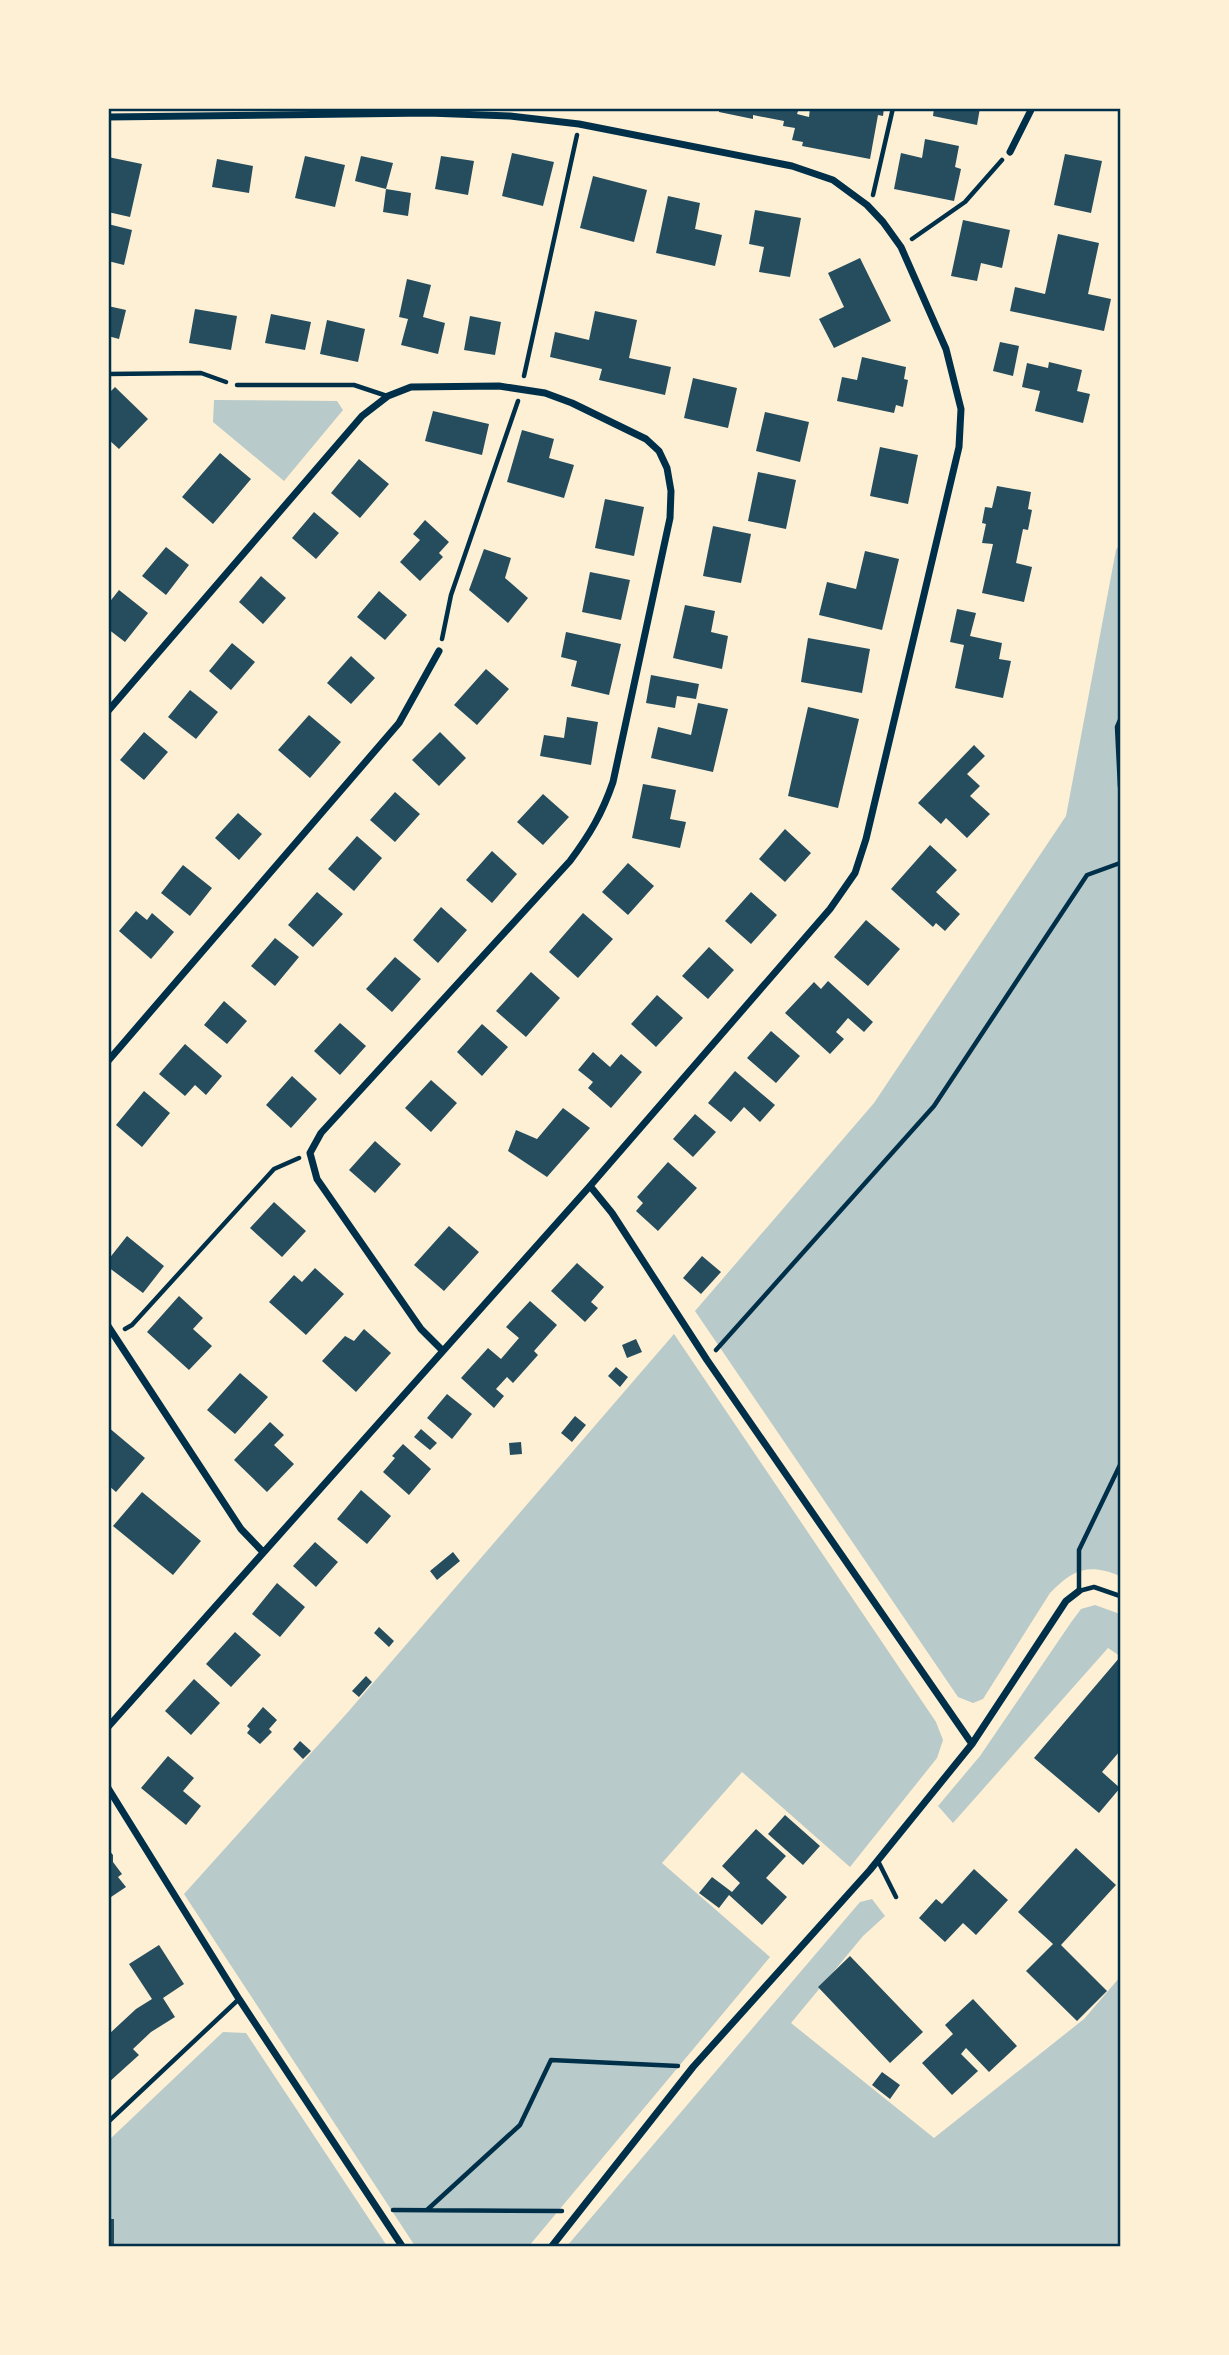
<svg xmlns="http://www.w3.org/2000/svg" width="1229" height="2355" font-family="Ubuntu,sans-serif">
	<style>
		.green { fill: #b9caca }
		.building { fill: #264d5e }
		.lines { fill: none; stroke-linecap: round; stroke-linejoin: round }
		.path { stroke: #003049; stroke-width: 4.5 }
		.service { stroke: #003049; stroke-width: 4.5 }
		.minor { stroke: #003049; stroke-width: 7 }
		.neatline { fill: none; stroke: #003049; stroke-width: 2.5 }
	</style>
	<rect width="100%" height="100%" fill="#fdf0d5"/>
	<path class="green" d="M214 400 337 401 343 410 284 481 213 422Z
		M1120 544V1576C1089 1563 1073 1569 1050 1593L983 1699 973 1703 958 1697 695 1311 874 1103 1066 816 1116 550Z
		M674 1334 936 1722 943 1740 937 1758 850 1867 742 1772 662 1863 770 1957 529 2246H415L184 1894 348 1712Z
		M1095 1605 1120 1614V1656L1108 1648 953 1823 938 1806 980 1756 1072 1621 1081 1609Z
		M872 1899 885 1916 863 1936 791 2023 934 2138 1084 2019 1120 1977V2246H567L860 1902Z
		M223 2032 246 2033 387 2246H109V2140Z"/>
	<path class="building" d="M719 108H799L797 114 809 117 810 108H884L883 116 878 115 870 159 802 146 803 142 792 140 795 128 783 126 784 121 753 115V119L719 112Z
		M934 108H980L977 125 933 116Z
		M925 139 959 146 955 167 961 169 954 201 894 189 901 153 922 158Z
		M512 153 554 162 543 206 502 196Z
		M1065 154 1102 161 1091 213 1054 205Z
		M305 156 345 165 335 207 295 198Z
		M361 156 393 163 386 189 355 181Z
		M441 156 474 161 468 195 435 189Z
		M108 157 142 164 130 217 108 212Z
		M217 159 253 166 249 193 212 187Z
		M593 176 647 190 634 242 580 228Z
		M386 189 411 193 408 216 383 212Z
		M668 196 700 203 695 229 722 235 715 266 656 253Z
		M755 210 801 218 790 277 759 272 764 247 749 244Z
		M963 220 1010 230 1002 268 981 263 977 281 951 276Z
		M108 224 132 230 124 265 108 261Z
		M1058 234 1099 243 1088 294 1111 299 1104 331 1010 311 1015 287 1045 294Z
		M860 258 891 321 834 348 819 319 844 307 828 273Z
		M407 279 431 285 423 317 445 323 438 354 401 345 408 319 399 317Z
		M108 306 126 310 119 339 108 336Z
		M195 309 237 316 231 350 189 343Z
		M595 311 637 320 629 358 671 367 665 395 599 380 602 369 550 357 555 332 589 340Z
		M271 314 311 322 305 350 265 343Z
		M470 316 501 322 495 355 464 350Z
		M327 320 365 329 358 362 320 354Z
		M1000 342 1019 346 1013 376 993 371Z
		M862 357 906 367 904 379 908 380 903 407 896 405 894 413 837 401 842 377 857 380Z
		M1049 362 1082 370 1077 391 1090 394 1083 423 1035 411 1040 391 1022 387 1027 363 1048 368Z
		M693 378 737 388 728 428 684 418Z
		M115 387 148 419 119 449 108 439V394Z
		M433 411 489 424 482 455 425 441Z
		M765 412 809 422 800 462 756 451Z
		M522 430 554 439 549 458 574 465 564 498 507 482Z
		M880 447 918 455 908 504 870 496Z
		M220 453 251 479 213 524 182 497Z
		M359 459 389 484 360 518 331 493Z
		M758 472 796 480 786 529 748 521Z
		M997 486 1031 492 1028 509 1032 510 1028 530 1023 529 1016 563 1032 567 1024 602 982 593 993 544 982 543 986 524 982 523 985 507 992 508Z
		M605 499 644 507 634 556 595 548Z
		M314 512 339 533 316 559 292 538Z
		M425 520 449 542 439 553 443 557 420 581 400 562 420 540 413 534Z
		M713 526 751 534 741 583 703 576Z
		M166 547 189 565 166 595 142 576Z
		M484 549 511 558 505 578 528 598 508 623 469 590Z
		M865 551 899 559 882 630 819 615 827 582 856 589Z
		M590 572 630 580 621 620 582 612Z
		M261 576 286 598 263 624 239 602Z
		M119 590 148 613 125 642 108 629V604Z
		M379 591 407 615 385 640 357 617Z
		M685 605 715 611 711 632 728 636 722 669 673 658Z
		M957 609 976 613 970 636 1002 643 999 659 1011 661 1003 698 955 688 964 645 950 642Z
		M566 632 621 644 609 695 571 686 577 661 561 657Z
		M808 638 870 649 862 693 801 682Z
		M232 643 255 662 231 690 209 671Z
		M351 656 375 678 351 704 327 683Z
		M486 669 509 689 477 725 454 705Z
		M651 675 699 684 696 699 677 696 675 708 646 703Z
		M190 690 218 712 196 739 168 717Z
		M698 703 728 709 713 772 651 758 658 727 691 735Z
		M808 707 859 719 838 808 788 796Z
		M309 715 341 742 310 778 278 750Z
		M567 717 598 722 591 765 540 756 544 735 564 738Z
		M144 732 168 752 144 780 120 760Z
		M440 732 466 758 439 786 412 760Z
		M974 745 985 756 967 774 980 786 970 796 990 814 967 838 946 818 941 824 918 803Z
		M643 784 676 790 670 819 686 822 680 848 632 838Z
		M395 792 420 814 395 842 370 820Z
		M543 794 569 817 543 845 517 822Z
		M238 813 262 834 239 860 215 838Z
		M785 829 811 853 785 882 759 859Z
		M357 836 382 858 354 891 328 869Z
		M930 845 957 870 936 892 960 914 945 931 936 923 933 927 891 889Z
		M492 851 517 874 492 903 466 880Z
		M628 863 654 886 628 915 602 892Z
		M183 865 212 888 190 916 161 893Z
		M317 892 343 914 313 947 288 925Z
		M751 892 777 915 751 944 725 921Z
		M441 907 467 930 438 963 413 940Z
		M136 911 147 920 152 913 174 932 151 959 119 931Z
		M583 913 613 939 578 978 549 952Z
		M866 920 900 949 868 986 834 957Z
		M275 938 299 957 275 986 251 966Z
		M709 947 734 970 708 999 682 976Z
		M395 957 421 979 392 1012 366 989Z
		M531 972 560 998 526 1037 496 1011Z
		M828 981 873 1022 864 1032 848 1018 836 1032 844 1039 830 1054 785 1013 814 982 821 989Z
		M657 995 683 1018 656 1047 631 1024Z
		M224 1001 247 1021 227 1044 204 1025Z
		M340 1023 366 1046 340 1075 314 1051Z
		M482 1024 508 1047 482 1076 457 1052Z
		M771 1031 800 1056 776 1083 747 1058Z
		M185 1044 222 1076 206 1095 195 1085 185 1096 159 1074Z
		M593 1052 610 1067 621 1054 642 1072 611 1108 588 1088 593 1082 578 1070Z
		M735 1071 775 1105 760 1122 744 1107 731 1122 708 1103Z
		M292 1076 317 1099 291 1128 266 1105Z
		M431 1080 457 1103 431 1132 405 1108Z
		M144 1091 170 1113 142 1147 116 1125Z
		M563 1108 590 1128 547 1177 508 1151 516 1130 537 1139Z
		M695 1114 716 1132 693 1157 673 1139Z
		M375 1141 401 1164 375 1193 349 1170Z
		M668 1162 697 1188 658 1231 636 1211 643 1203 637 1197Z
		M274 1202 306 1231 282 1257 250 1228Z
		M449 1226 479 1252 444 1291 414 1265Z
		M127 1236 164 1266 143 1293 108 1267V1260Z
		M702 1256 721 1272 701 1294 683 1278Z
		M577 1263 604 1287 591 1302 598 1308 585 1322 551 1291Z
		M315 1268 344 1294 306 1335 269 1302 294 1275 302 1282Z
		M179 1296 203 1318 193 1329 212 1346 189 1370 147 1332Z
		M530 1301 557 1325 534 1351 538 1355 513 1383 507 1377 496 1389 504 1396 494 1408 461 1378 488 1348 501 1359 519 1338 506 1327Z
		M364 1329 391 1353 356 1392 322 1361 345 1336 354 1341Z
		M636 1339 642 1352 627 1358 622 1345Z
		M616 1367 628 1377 620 1387 608 1376Z
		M240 1373 268 1397 235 1434 207 1410Z
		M447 1394 472 1414 452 1439 427 1418Z
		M575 1416 586 1425 572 1442 561 1433Z
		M270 1422 284 1435 274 1445 294 1464 267 1492 234 1460Z
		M108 1427 145 1458 116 1492 108 1485Z
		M421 1429 437 1443 430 1450 414 1437Z
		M521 1442 522 1454 510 1455 509 1443Z
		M403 1444 431 1469 409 1495 383 1472 395 1458 392 1456Z
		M361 1490 391 1516 367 1544 337 1519Z
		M142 1492 201 1541 173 1575 113 1526Z
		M315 1542 338 1562 316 1587 293 1566Z
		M453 1552 460 1561 437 1580 430 1571Z
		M277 1583 305 1607 280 1637 252 1614Z
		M379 1627 394 1641 389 1647 374 1633Z
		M235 1632 261 1655 231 1687 206 1664Z
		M1120 1657V1751L1102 1772 1120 1788 1099 1813 1034 1758Z
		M366 1676 372 1682 359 1697 352 1691Z
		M194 1679 220 1703 191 1735 165 1711Z
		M263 1707 277 1720 269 1729 272 1732 260 1744 247 1733 250 1729 247 1726Z
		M300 1741 311 1751 303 1759 293 1749Z
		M168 1756 194 1778 183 1791 201 1806 186 1825 141 1788Z
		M785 1815 820 1846 803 1865 768 1834Z
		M756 1829 786 1856 766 1878 787 1897 762 1925 729 1895 719 1908 699 1893 712 1877 732 1892 740 1883 722 1866Z
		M1076 1848 1116 1885 1061 1945 1107 1991 1077 2021 1026 1971 1053 1944 1018 1912Z
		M108 1849 113 1855V1862L122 1874 118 1877 126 1887 108 1899Z
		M974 1869 1008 1900 976 1935 963 1923 945 1942 919 1918 936 1899 942 1904Z
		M159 1945 184 1984 163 1998 175 2017 151 2032 133 2049 139 2055 108 2083V2035L136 2009 152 1999 129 1964Z
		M850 1956 923 2032 890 2063 818 1987Z
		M973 1999 1017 2046 989 2072 966 2048 961 2054 978 2071 952 2095 922 2063 953 2034 945 2025Z
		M882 2072 900 2085 890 2099 872 2085Z
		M108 2219H114V2246H108Z"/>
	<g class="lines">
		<path class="path" d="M873 195 893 108
			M912 239 965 202 1002 160
			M108 374 201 373 226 382
			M524 376 577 135
			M442 639 451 595 518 401
			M1120 720 1117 727 1120 787
			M125 1329 132 1325 274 1169 299 1158
			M716 1350 934 1106 1087 875 1120 863
			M393 2210 562 2211
			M427 2210 520 2125 551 2060 678 2066"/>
		<path class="service" d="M237 385H354L387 396
			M1120 1465 1079 1550V1591L1094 1587 1120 1596
			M878 1861 896 1897
			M108 2122 239 1999"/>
		<path class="minor" d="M108 117 428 113 510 116 579 124 792 166 833 180 867 205 883 222 901 247 946 349 961 409 959 447 866 839 855 873 830 909 590 1186 108 1727
			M1010 152 1032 108
			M108 711 362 416 388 396 411 387 499 386 545 393 572 403 646 439 659 451 667 468 671 491 670 518 613 782C602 814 590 834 570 861L321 1133 310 1153 317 1179 421 1329 443 1351
			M108 1061 399 723 439 651
			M590 1186 612 1213 707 1360 972 1744
			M108 1326 241 1529 263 1552
			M108 1788 239 1999 402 2246
			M552 2246 693 2067 870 1870 972 1744 1066 1601 1079 1591"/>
	</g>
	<rect width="1229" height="2355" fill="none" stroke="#fdf0d5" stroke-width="220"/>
	<rect x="110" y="110" width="1009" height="2135" class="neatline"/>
</svg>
